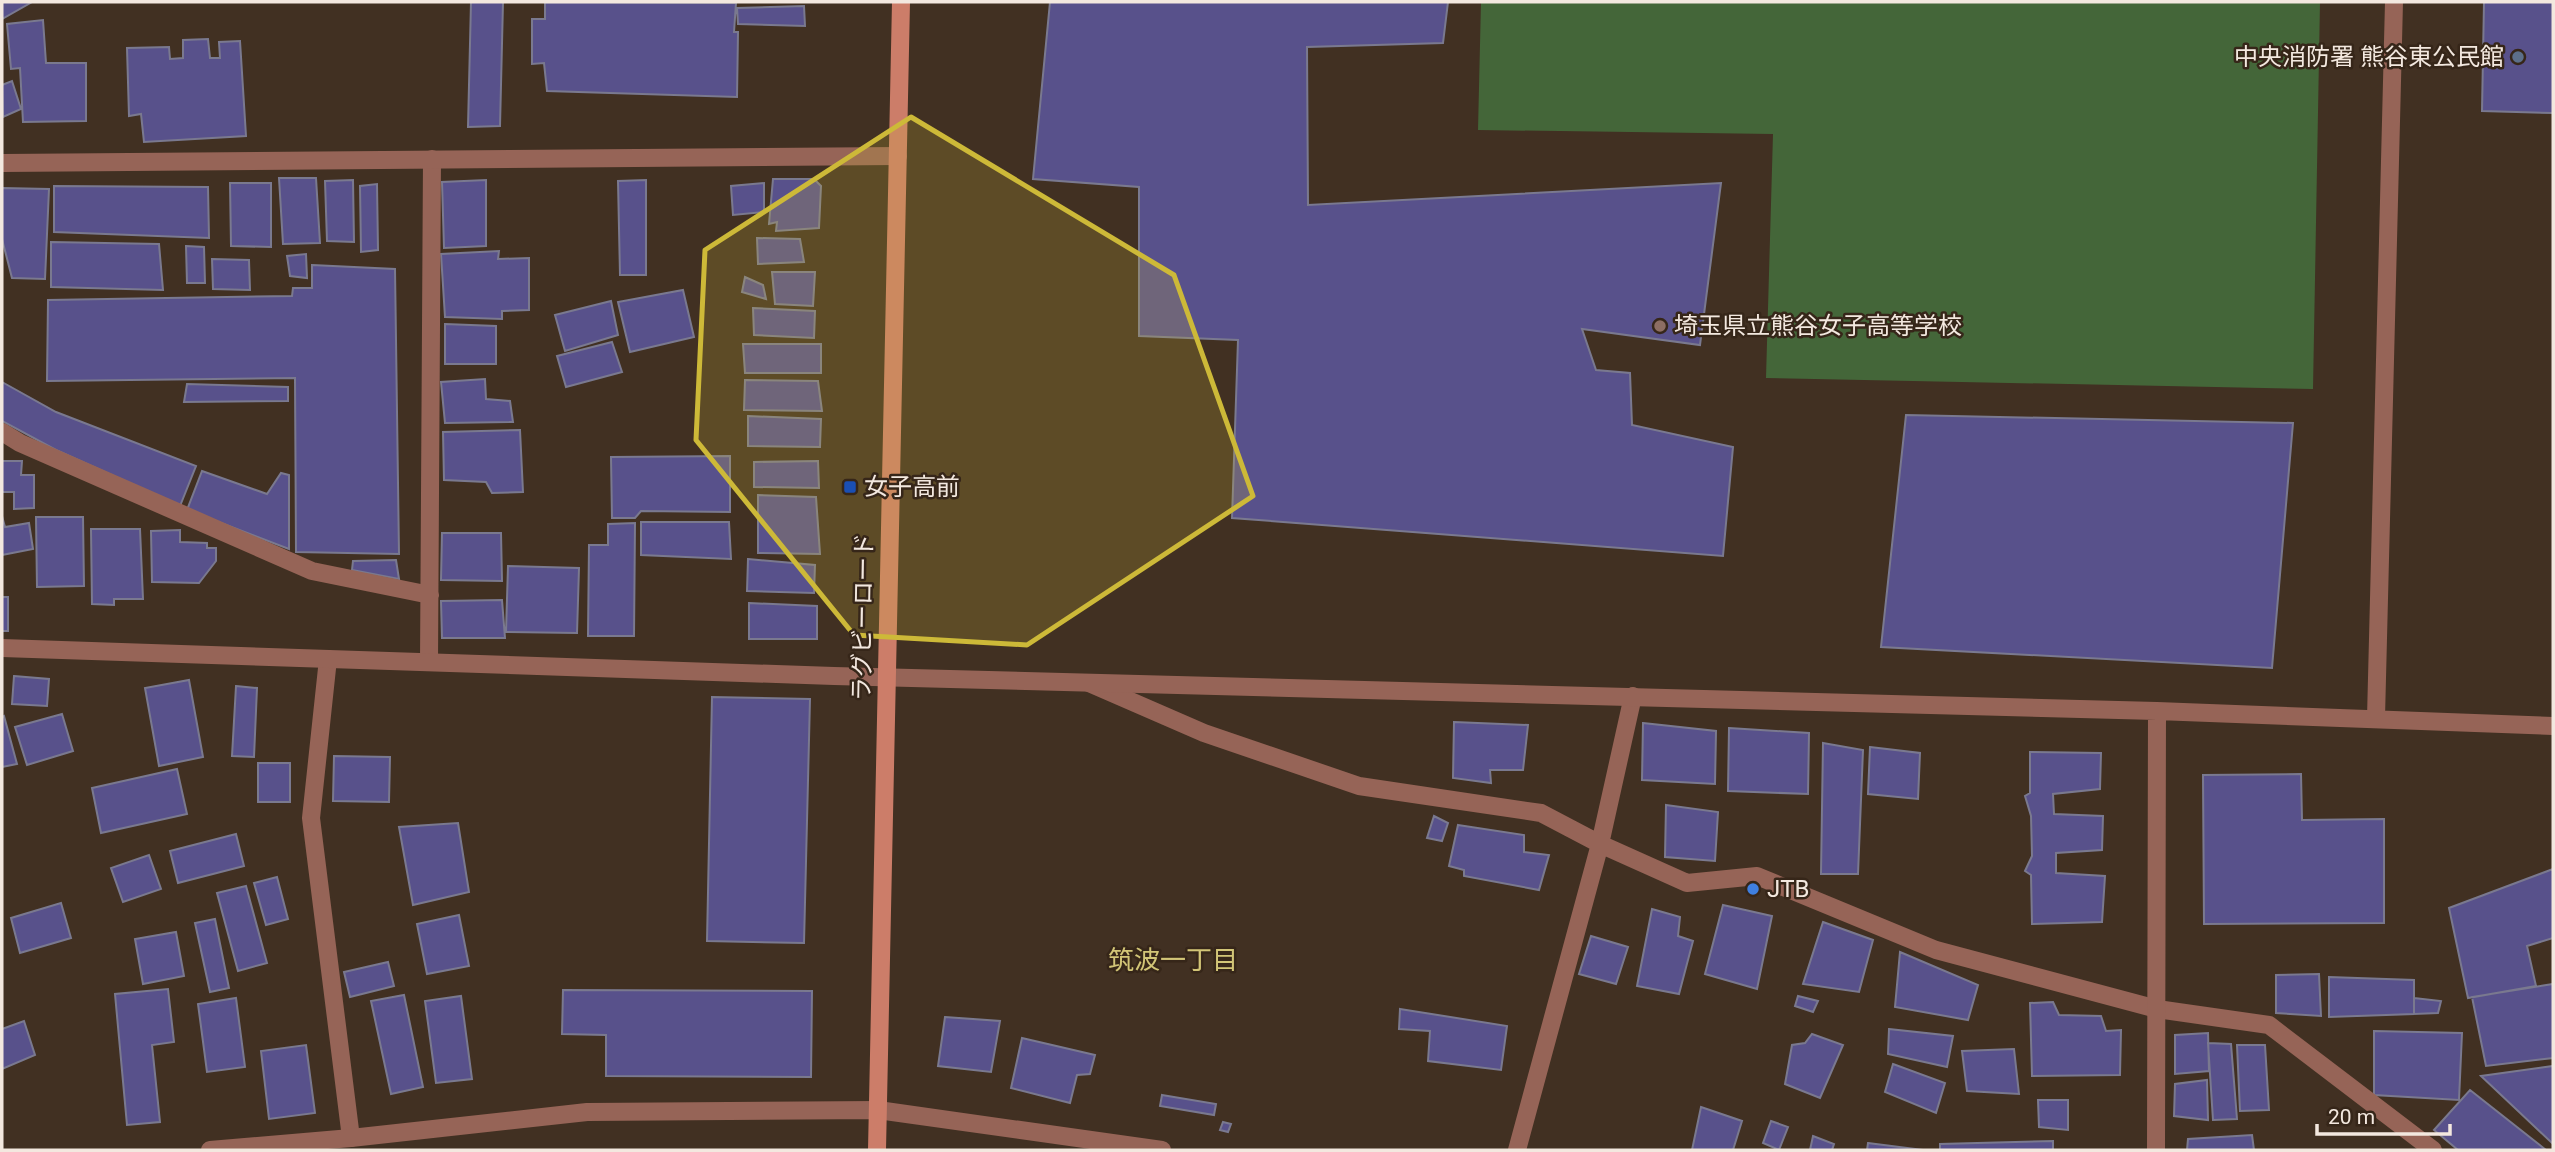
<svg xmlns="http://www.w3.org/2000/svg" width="2555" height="1152" font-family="Roboto,'Noto Sans JP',sans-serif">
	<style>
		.green { fill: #446639 }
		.building { fill: #58518b; stroke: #7a798f; stroke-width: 2 }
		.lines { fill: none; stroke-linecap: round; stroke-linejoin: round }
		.service { stroke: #966457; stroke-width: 18 }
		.minor { stroke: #966457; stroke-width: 18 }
		.secondary { stroke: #cc7d69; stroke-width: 18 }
		.marked { fill: #cdb938; fill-opacity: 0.2; stroke: #cdb938; stroke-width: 5; stroke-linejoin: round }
		.service-dot { fill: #5c6f8a; stroke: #362619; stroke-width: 2.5 }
		.education-dot { fill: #8d6e63; stroke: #362619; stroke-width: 2.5 }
		.transit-dot { fill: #1a4fb4; stroke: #362619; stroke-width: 2.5 }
		.shop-dot { fill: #3f7fe0; stroke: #362619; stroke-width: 2.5 }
		.labels { text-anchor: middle; stroke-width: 5; stroke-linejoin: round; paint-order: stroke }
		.poi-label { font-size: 24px; fill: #f3e8df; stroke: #362619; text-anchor: start }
		.street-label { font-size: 24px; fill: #f3e8df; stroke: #362619 }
		.neighbourhood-label { font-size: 26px; fill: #d2c577; stroke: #362619 }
	</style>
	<rect width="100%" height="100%" fill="#413022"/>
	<path class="green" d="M1481 2H2320L2313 389 1766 378 1773 134 1478 130Z"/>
	<path class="building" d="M2 2H32L2 19Z
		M471 2H503L500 126 468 127Z
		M545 2 736 3 734 32H738L737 97 547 91 544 63 532 64V19H545Z
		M1050 2H1448L1443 43 1307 47 1308 205 1721 183 1700 345 1582 329 1596 370 1630 373 1632 425 1733 447 1723 556 1232 518 1238 340 1139 336V187L1033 179Z
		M2484 2H2553V113L2482 111Z
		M804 6 805 26 738 24 737 8Z
		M43 20 46 63H86V121L23 122 20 68 11 69 7 24Z
		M208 39 210 58H220L219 42 240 41 246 136 144 142 141 114 129 116 127 48 169 47 170 59 183 58V40Z
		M12 81 21 109 3 117 2 85Z
		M279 178H316L320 243 283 244Z
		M773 179H814L821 186 819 228 776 231 777 222 769 224Z
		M353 180 354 242 327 241 325 181Z
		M486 180V246L444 248 442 182Z
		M646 180V275H620L618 181Z
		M230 183H271V247L231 246Z
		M764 183V212L733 215 731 186Z
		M377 184 378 250 361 252 360 186Z
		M54 186 208 187 209 238 54 232Z
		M2 188 49 189 45 279 12 278 2 239Z
		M757 238 800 239 804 262 758 264Z
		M51 242 159 244 163 290 51 287Z
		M186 246 204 247 205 283H187Z
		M499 251 498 259 529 258V310L502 311V319L445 317 441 254Z
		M306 254 307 278 290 276 287 256Z
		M212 259 249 260 250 290 213 289Z
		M312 265 395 269 399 554 296 552 295 378 47 381 48 300 292 296 293 288H312Z
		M772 272H815L813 306 775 304Z
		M745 277 763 285 766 299 742 292Z
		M683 290 694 337 630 352 618 302Z
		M611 301 618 335 565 351 555 315Z
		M753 308 815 311 814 338 754 335Z
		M445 324 496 326V364H445Z
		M612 342 622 372 566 387 557 356Z
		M743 344H821V373H745Z
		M485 379 486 399 510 401 513 422 445 423 441 382Z
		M745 380 818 381 822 411 744 410Z
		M2 382 56 412 196 466 180 506 56 450 2 421Z
		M187 384 288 387V401L184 402Z
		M1906 415 2293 423 2272 668 1881 647Z
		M748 416 821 419 820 447 748 446Z
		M520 430 523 492 492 493 486 482 444 480 443 432Z
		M730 456V512L641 511 635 518H612L611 457Z
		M2 461H22L21 475H34V508L14 509V492H2Z
		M818 461 819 488 754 487V462Z
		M202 471 267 494 281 473 289 475V549L187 510Z
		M758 495 816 497 820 554 758 553Z
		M2 516 5 527 29 523 33 549 2 555Z
		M36 517H83L84 586 37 587Z
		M641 522H729L731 559 641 555Z
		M635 523 634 636H588L589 545H608V524Z
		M91 529H140L143 599H114V605L92 604Z
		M180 530V542L207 543V548H216V561L199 583 152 582 151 531Z
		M442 533H501L502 581 441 580Z
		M748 559 815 565 814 593 747 591Z
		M396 560 399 579 352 570 353 561Z
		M508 566 579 568 577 633 506 632Z
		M2 597H8V631H2Z
		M502 600 505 638H442L441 601Z
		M749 603 817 606V639H749Z
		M14 676 49 679 47 706 12 704Z
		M189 680 203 757 159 766 145 688Z
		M236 686 257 688 254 757 232 756Z
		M712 697 810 699 804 943 707 941Z
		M62 714 73 751 27 765 15 727Z
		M4 716 17 764 2 767V717Z
		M1454 722 1528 725 1523 770H1490L1491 783 1453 778Z
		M1643 723 1716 731 1715 784 1642 780Z
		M1729 728 1809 733 1808 794 1728 791Z
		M1823 743 1863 750 1858 874H1821Z
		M1870 747 1920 753 1918 799 1868 794Z
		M2030 752 2101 753 2100 789 2053 794 2054 814 2103 816 2102 850 2056 853V873L2105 876 2102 922 2032 924 2031 875 2025 871 2032 856 2031 816 2025 796 2030 793Z
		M334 756 390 757 389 802 333 801Z
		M258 763H290V802H258Z
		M177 769 187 814 101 833 92 788Z
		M2301 774 2302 820 2384 819V923L2204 924 2203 775Z
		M1666 805 1718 812 1715 861 1665 857Z
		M1434 816 1448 823 1442 841 1427 838Z
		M458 823 469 892 413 905 399 827Z
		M1458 825 1524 835V852L1549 855 1539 890 1464 876V870L1449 866Z
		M236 834 244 866 178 883 170 851Z
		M149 855 161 889 123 902 111 868Z
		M2553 869V938L2527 946 2536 986 2468 998 2449 908Z
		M277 877 288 919 266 925 254 883Z
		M246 886 267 963 238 971 217 893Z
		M61 903 71 938 20 953 11 918Z
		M1723 905 1772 916 1757 989 1705 974Z
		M1652 909 1680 917 1678 936 1693 941 1679 994 1637 986Z
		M459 915 469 966 427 974 417 924Z
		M215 919 229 988 210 992 195 923Z
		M1823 922 1873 940 1859 992 1803 984Z
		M176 932 184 976 143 984 135 939Z
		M1591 936 1628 947 1616 984 1579 974Z
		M1900 952 1978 985 1968 1020 1895 1007Z
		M388 962 394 986 350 997 344 972Z
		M2319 974 2321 1016 2276 1013V975Z
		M2329 977 2414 980V1014L2329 1017Z
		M2553 984V1058L2486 1066 2472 997Z
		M168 989 174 1042 152 1045 160 1122 127 1125 115 994Z
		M563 990 812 991 811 1077 606 1076V1035L562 1034Z
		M404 995 423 1087 391 1094 371 1001Z
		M461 996 472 1079 436 1083 425 1001Z
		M1798 996 1818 1001 1813 1012 1795 1006Z
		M236 998 245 1067 207 1072 198 1004Z
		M2414 998 2441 1001 2438 1013 2414 1014Z
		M2053 1002 2059 1015 2101 1016 2106 1031 2121 1030 2120 1075 2032 1076 2030 1003Z
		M1400 1009 1507 1026 1501 1070 1428 1061 1430 1031 1399 1029Z
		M945 1017 1000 1021 991 1072 938 1066Z
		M24 1021 35 1055 2 1069V1029Z
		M1889 1029 1953 1036 1947 1067 1888 1054Z
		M2374 1031 2462 1033 2459 1100 2374 1095Z
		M2208 1033 2209 1071 2175 1074V1035Z
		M1812 1034 1843 1045 1820 1098 1785 1084 1792 1045 1805 1043Z
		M1022 1038 1095 1055 1090 1074 1077 1075 1070 1103 1011 1088Z
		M2208 1043 2231 1044 2237 1119 2213 1120Z
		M306 1045 315 1113 269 1119 261 1051Z
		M2237 1045H2265L2269 1110 2240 1111Z
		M2014 1049 2019 1094 1967 1091 1962 1051Z
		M1893 1064 1945 1083 1936 1113 1885 1092Z
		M2553 1066V1144L2481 1076Z
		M2207 1080 2208 1120 2174 1116 2175 1084Z
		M2470 1090 2546 1150H2458L2434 1130Z
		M1162 1095 1216 1104 1214 1115 1160 1106Z
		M2038 1100H2068V1130L2039 1127Z
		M1701 1107 1742 1121 1733 1150H1692Z
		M1771 1121 1788 1127 1779 1150 1763 1143Z
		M1223 1122 1231 1124 1228 1132 1220 1130Z
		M2252 1135 2254 1150H2187L2188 1139Z
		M1813 1136 1834 1144 1832 1150H1810Z
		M2053 1141V1150H1940V1144Z
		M1868 1143 1923 1150H1867Z"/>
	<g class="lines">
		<path class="service" d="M2 432 20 443 312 571 430 595
			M328 659 311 818 351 1138
			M429 662 432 159
			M1089 683 1204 733 1359 786 1541 813 1600 844 1687 883 1757 876 1936 950 2157 1009 2269 1025 2433 1150
			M1517 1150 1600 844 1633 696"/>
		<path class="minor" d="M2 163 898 156
			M2 648 834 676 2157 711 2553 726
			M2376 718 2394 2
			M210 1150 351 1138 587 1112 878 1110 1162 1150
			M2156 1150 2157 711"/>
		<path class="secondary" d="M877 1150 901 2"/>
	</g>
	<path class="marked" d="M911 117 1174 275 1253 496 1027 645 854 635 696 440 705 250Z"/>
	<circle class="service-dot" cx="2518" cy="57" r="7"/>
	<circle class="education-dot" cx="1660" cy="326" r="7"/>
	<rect class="transit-dot" x="843" y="480" width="14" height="14" rx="3.5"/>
	<circle class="shop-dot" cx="1753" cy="889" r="7"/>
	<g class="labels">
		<g class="poi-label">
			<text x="2504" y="65" text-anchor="end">中央消防署 熊谷東公民館</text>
			<text x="1674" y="334">埼玉県立熊谷女子高等学校</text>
			<text x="864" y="495">女子高前</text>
			<text x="1767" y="897">JTB</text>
		</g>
		<g class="street-label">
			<text transform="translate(863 617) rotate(-89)" y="8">ラグビーロード</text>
		</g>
		<g class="neighbourhood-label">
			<text x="1173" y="969">筑波一丁目</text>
		</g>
	</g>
	<rect width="2555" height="1152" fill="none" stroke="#f3e8df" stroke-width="7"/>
	<path d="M2317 1124v10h133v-10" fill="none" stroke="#f3e8df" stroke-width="3.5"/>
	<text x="2328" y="1124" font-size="21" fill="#f3e8df" stroke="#362619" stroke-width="5" paint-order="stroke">20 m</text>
</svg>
